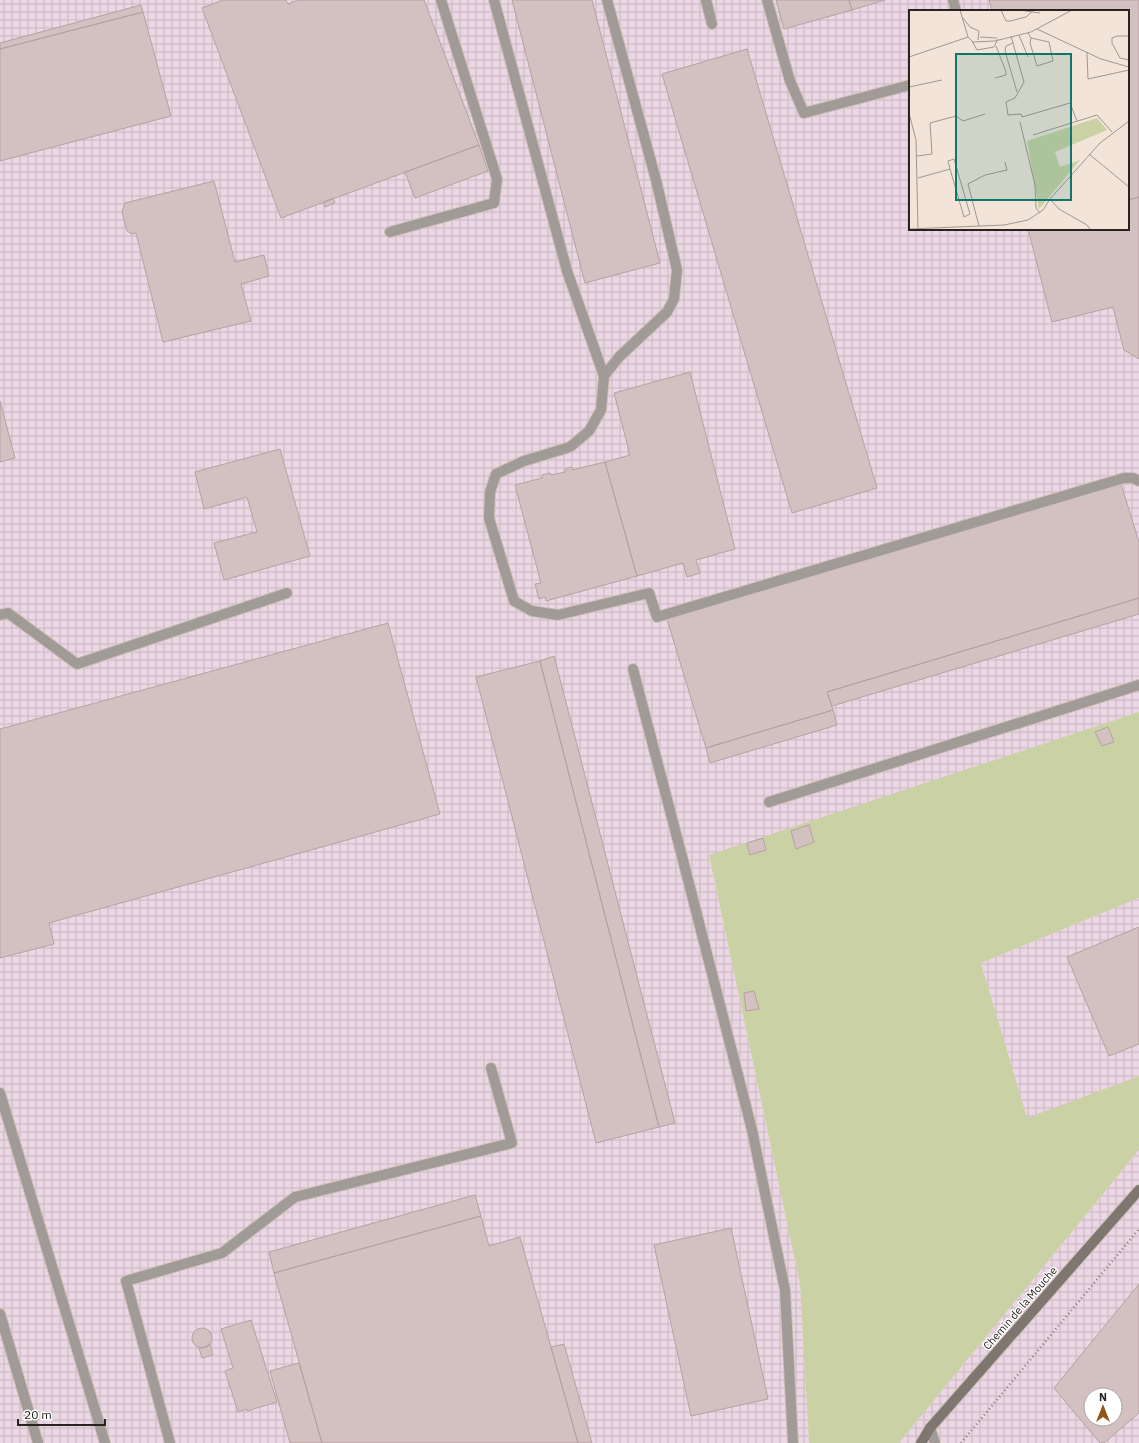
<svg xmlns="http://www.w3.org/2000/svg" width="1139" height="1443" font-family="'IBM Plex Sans',sans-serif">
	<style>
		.industrial { fill: url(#industrial-grid); fill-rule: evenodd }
		.garden { fill: #c9d1a5 }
		.building { fill: #d3c0c0; stroke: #b4a2a1; fill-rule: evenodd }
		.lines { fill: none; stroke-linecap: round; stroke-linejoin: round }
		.lane-casing { stroke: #cec1b8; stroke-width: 12 }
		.secondary-casing { stroke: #cec1b8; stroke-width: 12 }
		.path { stroke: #898078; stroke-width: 2.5; stroke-dasharray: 1 3; stroke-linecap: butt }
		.lane { stroke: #a09b96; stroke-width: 10 }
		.secondary { stroke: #7e766f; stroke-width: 10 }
		.labels { text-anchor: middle; stroke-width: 3; stroke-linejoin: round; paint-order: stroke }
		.street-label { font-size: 11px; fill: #28231f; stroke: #fff }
		.inset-road { fill: none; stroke: #a1978f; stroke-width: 1 }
		.view { fill: #0f766e; fill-opacity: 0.15; stroke: #0f766e; stroke-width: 2 }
		.inset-edge { fill: none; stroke: #28231f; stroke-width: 2 }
	</style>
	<defs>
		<pattern id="industrial-grid" width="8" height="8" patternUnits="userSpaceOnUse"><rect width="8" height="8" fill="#ebd6e4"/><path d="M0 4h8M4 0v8" fill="none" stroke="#cab7c3"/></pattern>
	</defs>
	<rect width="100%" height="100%" fill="#f2e4d9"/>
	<path class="industrial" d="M0 0H1139V712L709 856 800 1284 809 1443H0ZM910 11H1128V229H910Z
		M1139 898V1076L1027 1119 981 963Z
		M1139 1150V1443H899ZM1091 1395H1115V1419H1091Z"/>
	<path class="garden" d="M1139 712V898L981 963 1027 1118 1139 1076V1150L899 1443H809L800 1284 709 855Z"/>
	<path class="building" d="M223 0H286L288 4 298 0H424L479 145 281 218 202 8Z
		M512 0H592L660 263 585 283Z
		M776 0H849L852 10 784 29Z
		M849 0H885L852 10Z
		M989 0H1139V197L1128 200V11H992Z
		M141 5 143 12 0 49V43Z
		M143 12 171 116 0 161V49Z
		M747 49 877 488 792 513 662 74Z
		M479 145 488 171 415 198 405 172Z
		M214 181 235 262 264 255 269 276 241 284 251 321 163 342 136 233 132 234 127 231 122 212 125 203Z
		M1139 197V359L1124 350 1113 307 1052 322 1028 229H1128V200Z
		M333 198 335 203 325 207 324 202Z
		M690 372 735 549 696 560 700 573 687 577 683 563 637 576 605 462 630 455 614 393Z
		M0 401 15 458 0 462Z
		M280 449 310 556 224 580 214 543 257 532 247 497 204 509 195 472Z
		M605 462 637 576 546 601 545 597 539 599 535 584 541 583 515 485 542 478V475L550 473 551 475 565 472V469L572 467V470Z
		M1121 484 1139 542V598L827 692 833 710 706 748 667 619Z
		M1139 598V614L832 706 827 692Z
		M388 623 440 814 49 923 54 944 0 958V729Z
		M554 656 675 1123 659 1127 540 661Z
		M540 661 659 1127 596 1143 476 677Z
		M833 710 837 725 710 763 706 748Z
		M1108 727 1114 742 1102 746 1095 732Z
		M809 825 814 842 796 849 791 831Z
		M763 838 766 850 750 855 747 843Z
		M1139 927V1044L1109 1056 1067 957Z
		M754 991 759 1009 746 1011 744 993Z
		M475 1195 481 1216 274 1273 269 1252Z
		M481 1216 489 1246 520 1237 578 1443H322L274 1273Z
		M731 1228 768 1399 691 1416 654 1245Z
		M1139 1284V1413L1104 1443H1100L1054 1388ZM1091 1395H1115V1419H1091Z
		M251 1320 277 1402 247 1411V1409L238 1412 225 1371 233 1368 221 1329Z
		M192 1338a10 10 0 1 1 20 0a10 10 0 1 1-20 0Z
		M210 1344 213 1355 202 1358 199 1348 205 1347Z
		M564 1344 592 1443H578L551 1347Z
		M299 1363 322 1443H290L270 1371Z"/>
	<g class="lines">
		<g class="lane-casing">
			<path id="lane" d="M494 0 567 271 604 376
				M607 0 656 180 677 270 674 299 667 312 619 357 604 376 601 410 589 431 570 447 524 461 496 474 490 492 489 518 514 601 532 611 558 615 649 593 657 617 1124 478H1133L1139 481
				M706 0 712 24
				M767 0 790 81 804 113 910 85
				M953 0 956 11
				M390 232 494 203 497 179 441 0
				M0 615 8 613 77 664 287 593
				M633 669 685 868 752 1130 785 1290 793 1443
				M769 802 1139 685
				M0 1093 105 1443
				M0 1314 38 1443
				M930 1428 935 1443
				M170 1443 126 1281 222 1253 295 1197 512 1143 491 1068"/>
		</g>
		<g class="secondary-casing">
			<path id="secondary" d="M921 1443 930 1428 1139 1190"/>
		</g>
		<path class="path" d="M961 1443 1139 1229"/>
		<use href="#lane" class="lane"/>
		<use href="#secondary" class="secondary"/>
	</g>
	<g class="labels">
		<g class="street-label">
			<text transform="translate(1020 1308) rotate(-49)" y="4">Chemin de la Mouche</text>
		</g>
	</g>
	<g transform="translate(909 10)">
		<rect width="220" height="220" fill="#f2e4d9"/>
		<path d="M188 108 198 120 146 142 151 157 171 150 130 199 118 131Z" fill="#c9d1a5"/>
		<path class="inset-road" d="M51 0 59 27 64 32 86 31 122 22 163 0M92 0 97 11H101L117 7 125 0M110 0 131 3M54 8 61 17 70 21 69 30M128 19 192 49 220 57M119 23 122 28 140 32 144 51 128 56 121 33 122 28M110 25 119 47M102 26 115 72 106 88 97 92 99 105 112 104 113 107 161 93 168 111M220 26H208L203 28V33L211 48 220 50M71 27 88 28M63 31 68 40 85 37 89 29M104 33 97 36 96 41 108 82M178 42 179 69 220 60M0 47 59 27M86 68 97 65V62L87 36M0 77 33 70M0 103 7 130 9 220M111 112 126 175 127 198 131 203M124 125 188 105 203 122M180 144 220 177M8 146 23 144 21 113 47 106 54 111 76 104M9 168 41 159 55 207 61 204 45 149 39 151 41 159M141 189 150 199 178 215 182 220M70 216 59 174 76 165 98 160 96 152M0 219 95 215 119 210 134 200 141 189 191 133 220 111"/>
		<path class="view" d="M47 44H162V190H47Z"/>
		<rect width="220" height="220" class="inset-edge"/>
	</g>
	<g transform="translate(1103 1407)"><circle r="19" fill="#ffffff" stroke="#a9a7a5"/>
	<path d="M0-3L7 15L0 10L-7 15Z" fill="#925717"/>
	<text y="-6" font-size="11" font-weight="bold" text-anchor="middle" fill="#28231f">N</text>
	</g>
	<path d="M18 1419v6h87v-6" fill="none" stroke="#28231f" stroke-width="2"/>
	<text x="24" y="1419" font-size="12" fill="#28231f" stroke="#ffffff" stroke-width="3" paint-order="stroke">20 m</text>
</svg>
